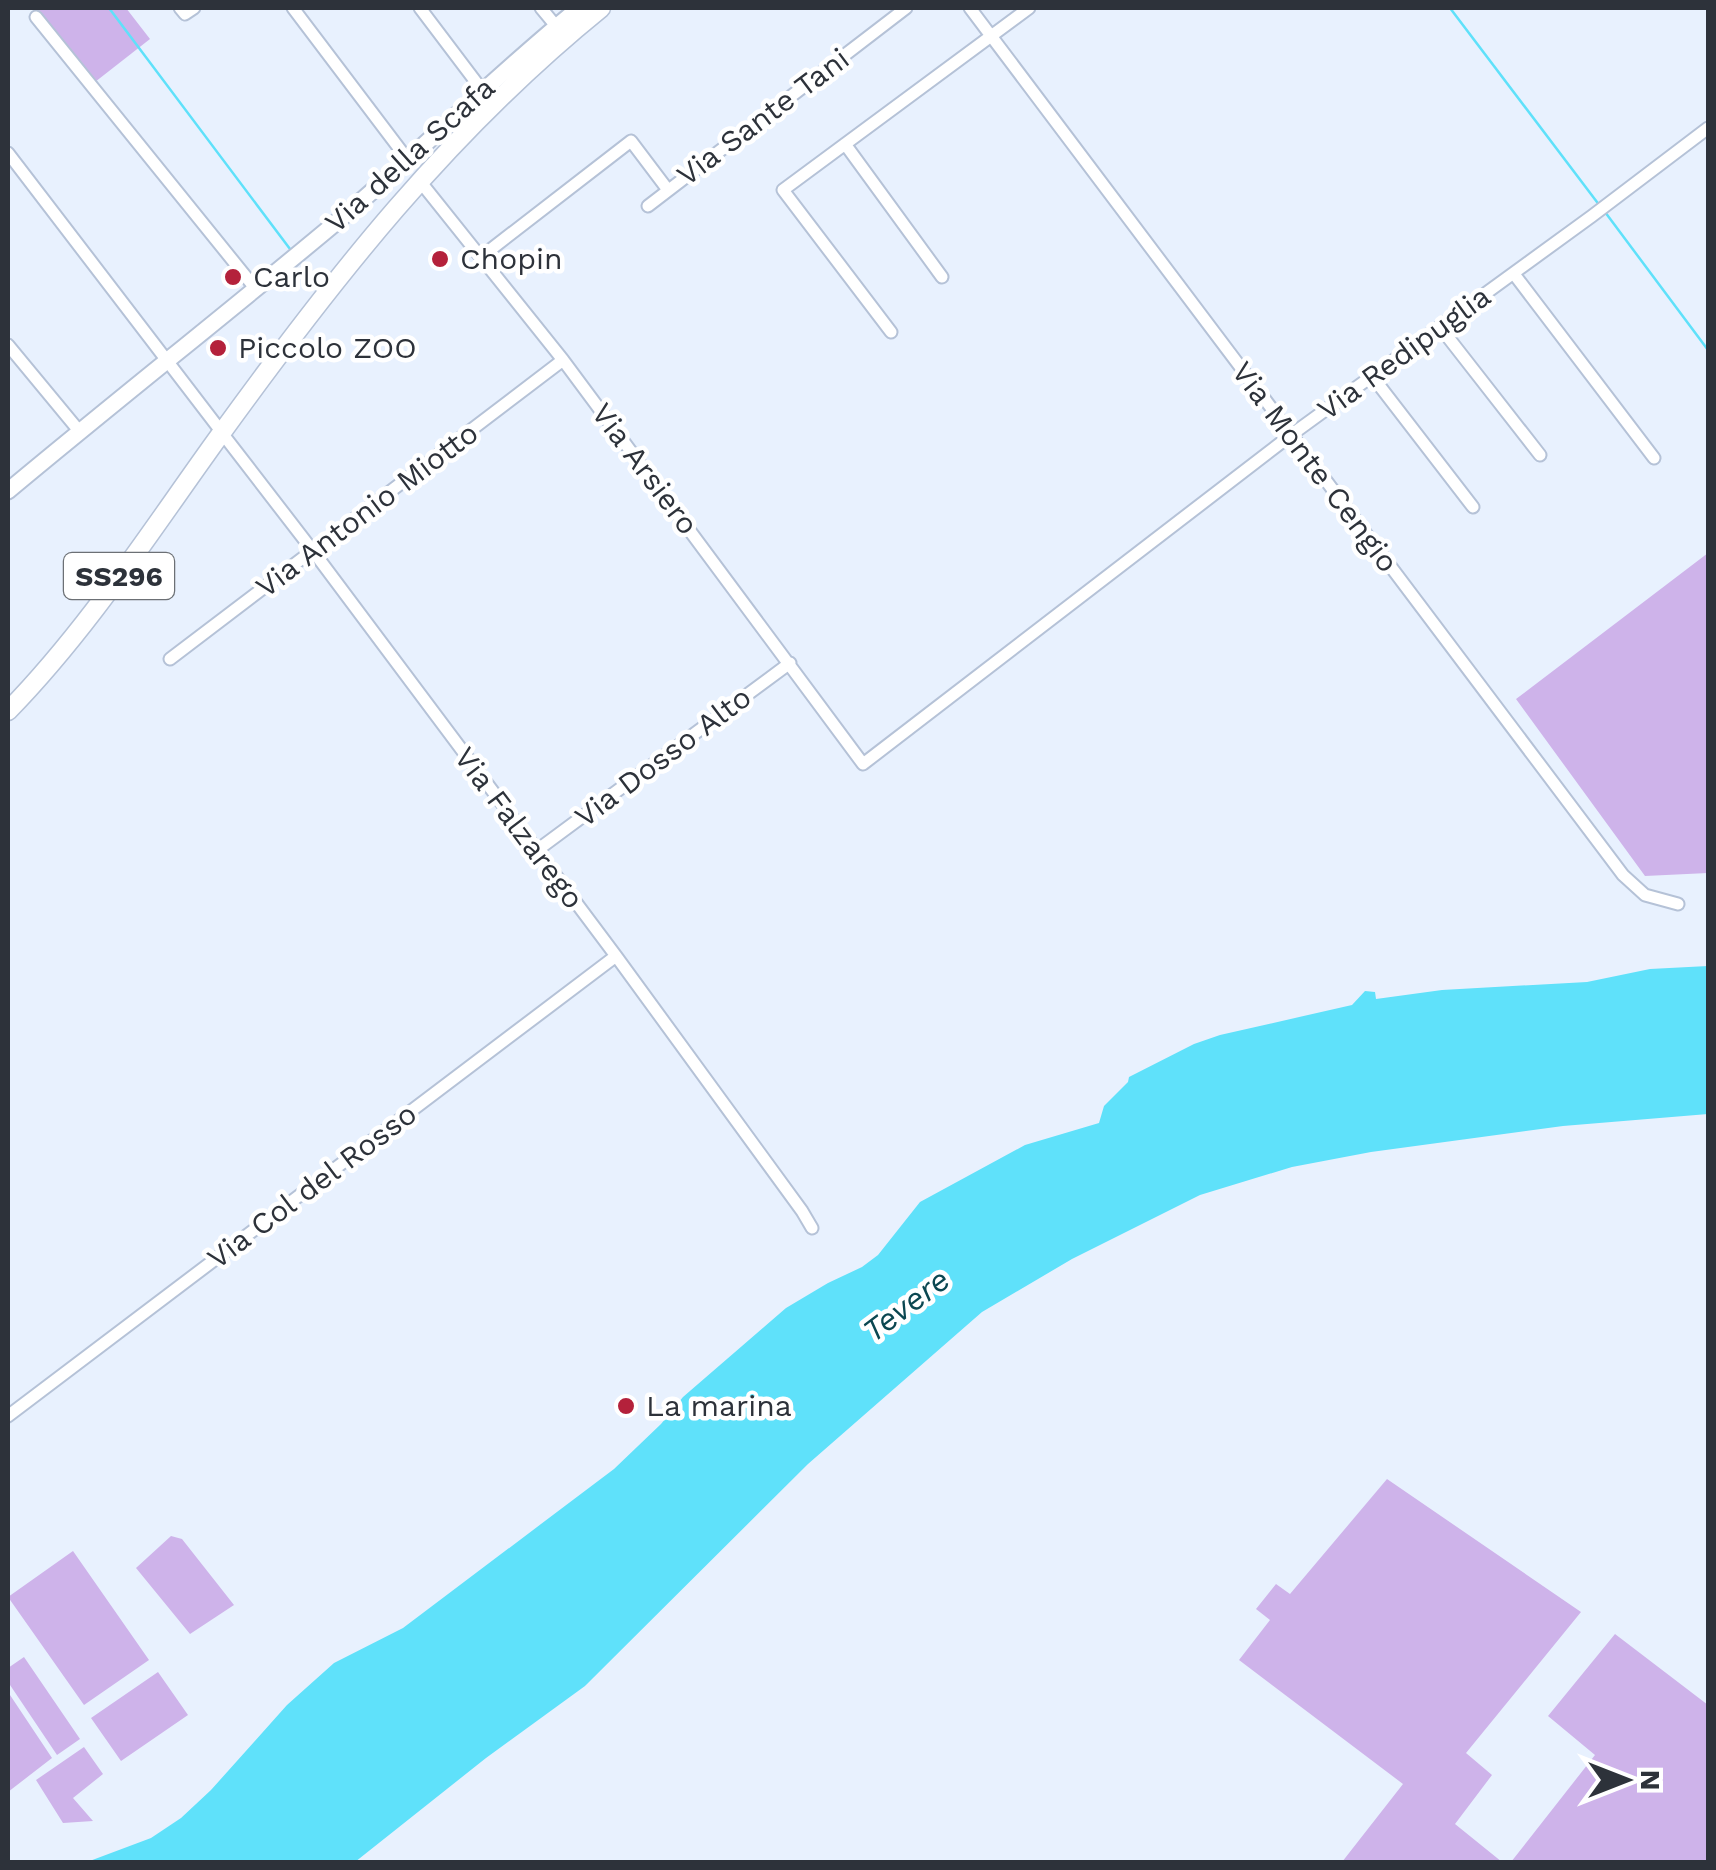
<svg xmlns="http://www.w3.org/2000/svg" width="1716" height="1870" font-family="'Work Sans',sans-serif">
	<style>
		.green { fill: #ceb3ea }
		.water { fill: #5fe1fa }
		.lines { fill: none; stroke-linecap: round; stroke-linejoin: round }
		.stream { stroke: #5fe1fa; stroke-width: 2.5 }
		.street-casing { stroke: #b5c2d7; stroke-width: 15 }
		.secondary-casing { stroke: #b5c2d7; stroke-width: 19 }
		.primary-casing { stroke: #b5c2d7; stroke-width: 21 }
		.street { stroke: #fff; stroke-width: 11 }
		.secondary { stroke: #fff; stroke-width: 15 }
		.primary { stroke: #fff; stroke-width: 18 }
		.poi-dot { fill: #b4213b; stroke: #fff; stroke-width: 4 }
		.labels { text-anchor: middle; stroke-width: 9; stroke-linejoin: round; paint-order: stroke }
		.shield { fill: #fff; stroke: #6c7075; stroke-width: 2.5 }
		.shield-label { font-size: 28px; font-weight: bold; fill: #2d323a }
		.street-label { font-size: 30px; fill: #2d323a; stroke: #fff }
		.poi-label { font-size: 30px; fill: #2d323a; stroke: #fff; text-anchor: start }
		.water-label { font-size: 32px; font-style: italic; fill: #0b4751; stroke: #fff }
	</style>
	<rect width="100%" height="100%" fill="#e8f1fe"/>
	<path class="green" d="M37 8H126L150 39 95 82Z
		M1708 553V873L1645 876 1516 699Z
		M1387 1479 1581 1612 1466 1753 1492 1775 1455 1824 1502 1862H1342L1403 1784 1239 1660 1270 1620 1256 1609 1276 1584 1290 1594Z
		M171 1536 182 1539 234 1605 190 1634 136 1568Z
		M73 1551 149 1660 84 1705 8 1597Z
		M1615 1634 1708 1705V1862H1511L1595 1755 1548 1716Z
		M24 1657 80 1739 57 1755 8 1682V1668Z
		M158 1672 188 1715 121 1761 91 1718Z
		M8 1692 52 1758 8 1792Z
		M84 1747 103 1774 73 1798 93 1821 63 1823 36 1780Z"/>
	<path class="water" d="M1708 966V1114L1563 1126 1371 1152 1292 1167 1200 1195 1072 1259 982 1312 808 1464 585 1686 486 1758 355 1862H87L151 1838 181 1818 211 1790 287 1705 334 1663 403 1628 614 1469 661 1424 683 1397 786 1308 828 1283 862 1267 878 1255 920 1202 1025 1145 1099 1123 1104 1106 1128 1082 1129 1077 1194 1044 1220 1035 1352 1005 1365 991 1375 992 1376 999 1442 990 1587 982 1650 969Z"/>
	<g class="lines">
		<path class="stream" d="M109 8 290 249
			M1450 8 1600 206
			M1605 212 1708 350"/>
		<g class="street-casing">
			<path id="street" d="M180 8 185 14 194 8
				M293 8 408 160
				M420 8 482 90
				M541 8 556 26
				M970 8 1623 875 1645 895 1678 904
				M36 17 255 288
				M845 144 942 277
				M8 153 217 426
				M419 180 563 360 863 764 1291 435 1592 216 1708 128
				M648 206 906 8
				M481 257 631 141 668 190
				M1514 274 1654 458
				M1440 327 1540 455
				M891 332 783 190 1029 8
				M8 345 80 432
				M1372 376 1473 507
				M222 433 313 551 616 956 802 1211 812 1228
				M170 659 563 360
				M536 851 790 663
				M8 1416 616 956"/>
		</g>
		<g class="secondary-casing">
			<path id="secondary" d="M8 491C117 400 229 312 339 220 421 151 496 75 579 8"/>
		</g>
		<g class="primary-casing">
			<path id="primary" d="M8 711C89 628 152 529 220 435 335 276 448 132 601 8"/>
		</g>
		<use href="#street" class="street"/>
		<use href="#secondary" class="secondary"/>
		<use href="#primary" class="primary"/>
	</g>
	<g class="poi-dot">
		<circle cx="440" cy="259" r="10"/>
		<circle cx="233" cy="277" r="10"/>
		<circle cx="218" cy="348" r="10"/>
		<circle cx="626" cy="1406" r="10"/>
	</g>
	<g class="labels">
		<rect class="shield" x="64" y="553" width="110" height="46" rx="8"/>
		<g class="shield-label">
			<text x="119" y="586">SS296</text>
		</g>
		<g class="street-label">
			<text transform="translate(763 117) rotate(-37)" y="10">Via Sante Tani</text>
			<text transform="translate(410 155) rotate(-42)" y="10">Via della Scafa</text>
			<text transform="translate(1404 353) rotate(-36)" y="10">Via Redipuglia</text>
			<text transform="translate(1315 467) rotate(53)" y="10">Via Monte Cengio</text>
			<text transform="translate(645 469) rotate(53)" y="10">Via Arsiero</text>
			<text transform="translate(367 510) rotate(-37)" y="10">Via Antonio Miotto</text>
			<text transform="translate(663 757) rotate(-37)" y="10">Via Dosso Alto</text>
			<text transform="translate(519 828) rotate(53)" y="10">Via Falzarego</text>
			<text transform="translate(312 1186) rotate(-37)" y="10">Via Col del Rosso</text>
		</g>
		<g class="poi-label">
			<text x="460" y="269">Chopin</text>
			<text x="253" y="287">Carlo</text>
			<text x="238" y="358">Piccolo ZOO</text>
			<text x="646" y="1416">La marina</text>
		</g>
		<g class="water-label">
			<text transform="translate(906 1305) rotate(-37)" y="11">Tevere</text>
		</g>
	</g>
	<rect width="1716" height="1870" fill="none" stroke="#2d323a" stroke-width="20"/>
	<g transform="translate(1626 1780) rotate(90)" stroke="#ffffff" stroke-width="8" paint-order="stroke">
	<path d="M0-8L18 38L0 25L-18 38Z" fill="#2d323a"/>
	<text y="-15" font-size="28" font-weight="bold" text-anchor="middle" fill="#2d323a">N</text>
	</g>
</svg>
